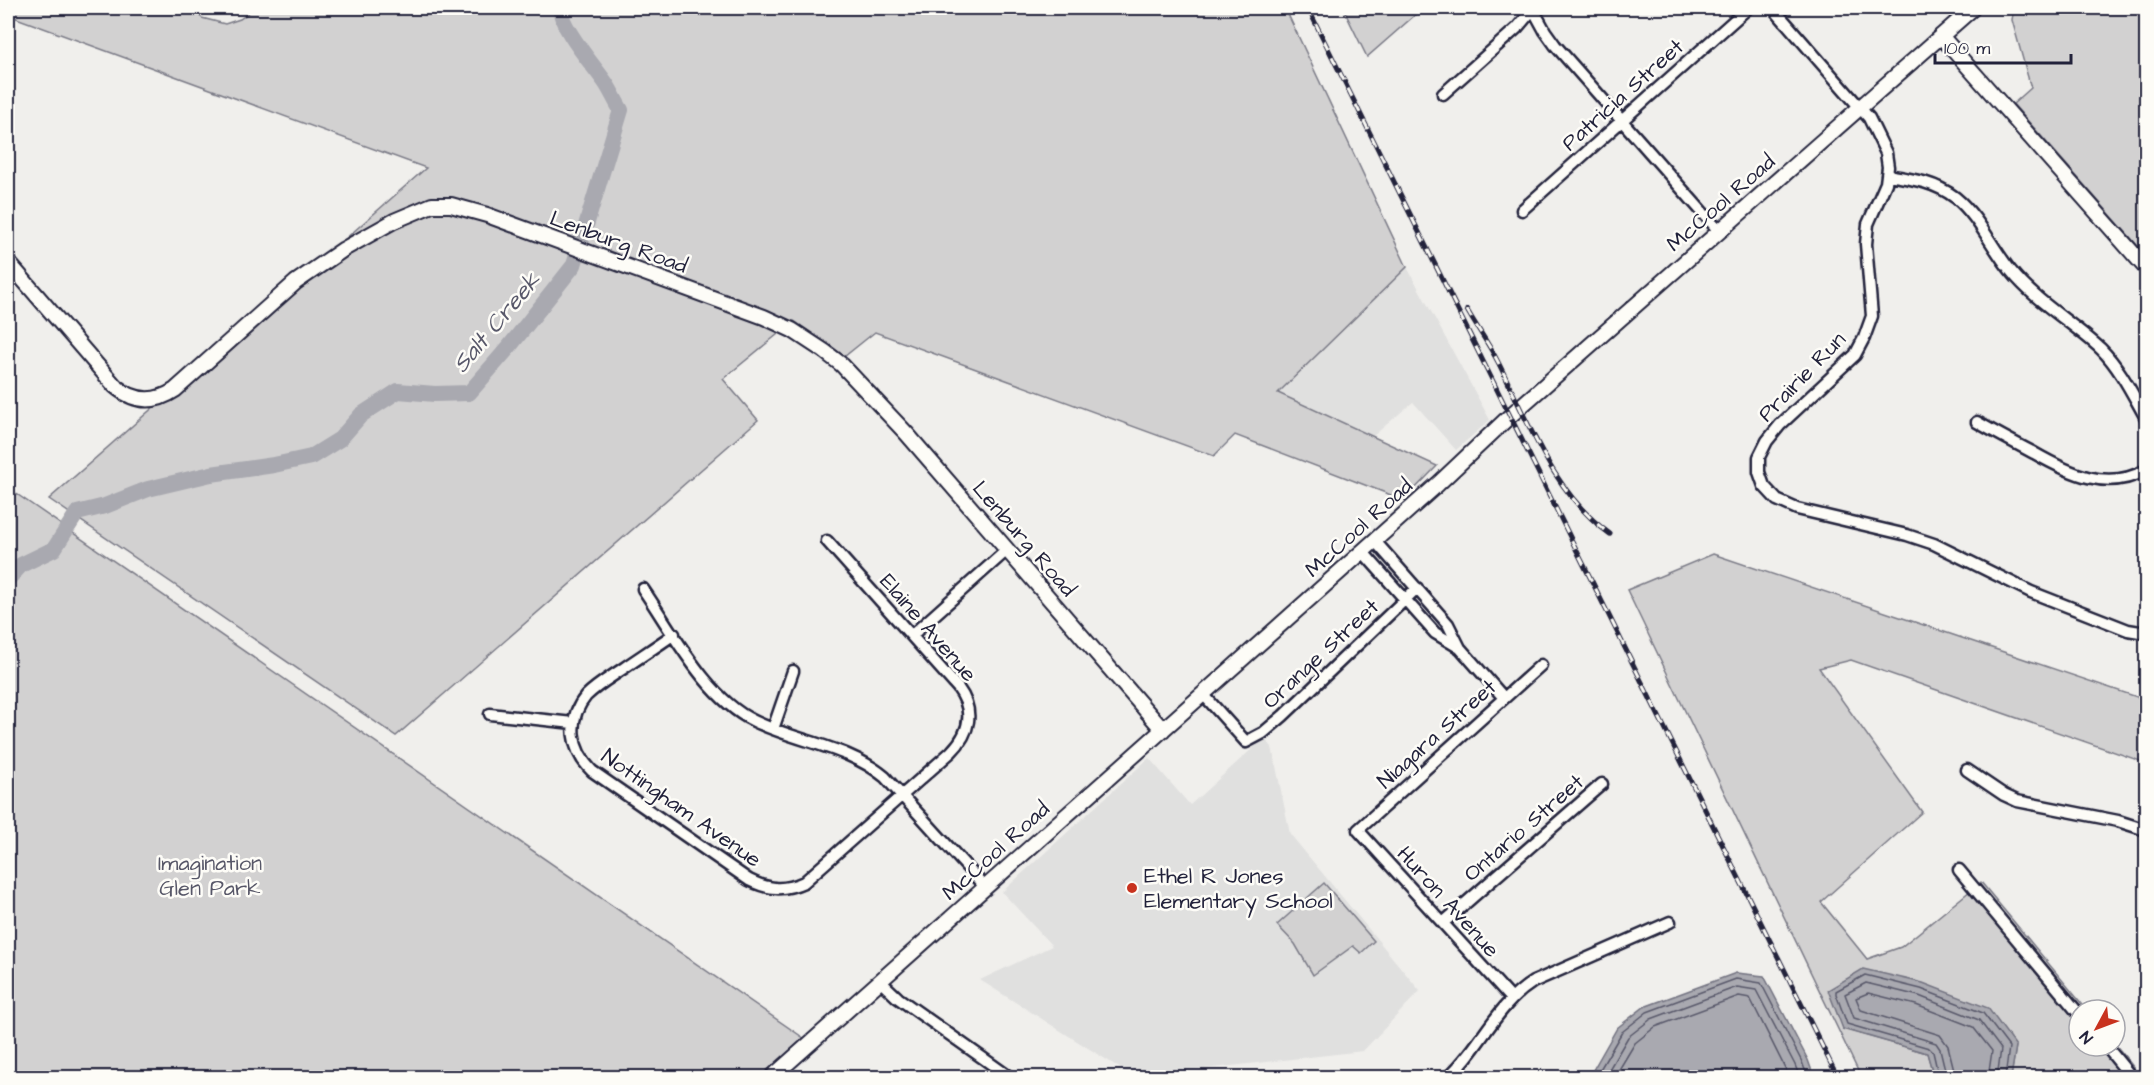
<svg xmlns="http://www.w3.org/2000/svg" width="2154" height="1085" font-family="'Architects Daughter',sans-serif">
	<style>
		.built { fill: #e0e0df }
		.green { fill: #d2d1d1; stroke: #7a7a86; stroke-width: 1.5 }
		.water { fill: #a9a9b0; stroke: #737381; stroke-width: 1.5 }
		.lines { fill: none; stroke-linecap: round; stroke-linejoin: round }
		.shore { stroke: #58586a; stroke-width: 1.5 }
		.river { stroke: #a9a9b0; stroke-width: 16 }
		.street-casing { stroke: #22223b; stroke-width: 15 }
		.secondary-casing { stroke: #22223b; stroke-width: 18 }
		.street { stroke: #fdfcf7; stroke-width: 10 }
		.secondary { stroke: #fdfcf7; stroke-width: 14 }
		.rail-casing { stroke: #22223b; stroke-width: 5 }
		.rail { stroke: #fdfcf7; stroke-width: 3; stroke-dasharray: 9; stroke-linecap: butt }
		.poi-dot { fill: #c8321e; stroke: #fdfcf7; stroke-width: 2 }
		.labels { text-anchor: middle; stroke-width: 5; stroke-linejoin: round; paint-order: stroke }
		.street-label { font-size: 22px; fill: #22223b; stroke: #fdfcf7 }
		.park-label { font-size: 22px; fill: #575768; stroke: #fdfcf7 }
		.poi-label { font-size: 22px; fill: #22223b; stroke: #fdfcf7; text-anchor: start }
		.water-label { font-size: 24px; font-style: italic; fill: #58586a; stroke: #fdfcf7 }
	</style>
	<rect width="100%" height="100%" fill="#f0efec"/>
	<filter id="ink" filterUnits="userSpaceOnUse"><feTurbulence type="fractalNoise" baseFrequency=".0167" numOctaves="2"/><feDisplacementMap in="SourceGraphic" scale="12" xChannelSelector="R" yChannelSelector="G"/><feConvolveMatrix kernelMatrix="1 2 1 2 8 2 1 2 1" color-interpolation-filters="sRGB"/></filter>
	<g filter="url(#ink)">
		<path class="built" d="M1407 267 1490 420 1456 450 1413 402 1372 437 1278 393Z
			M1264 738 1272 747 1290 834 1420 991 1363 1051 1134 1077 980 980 1052 946 1002 892 1149 758 1190 805Z"/>
		<path class="green" d="M8 8H192L202 18 225 24 240 19 255 8H1285L1407 267 1278 393 1437 466 1404 500 1235 435 1214 456 875 332 845 356 794 321 723 379 758 420 396 736 49 499 426 168 8 15Z
			M1343 8H1423L1367 57Z
			M2014 8H2146V255L2013 104 2031 88 2012 20Z
			M8 488 808 1041 766 1078 8 1077Z
			M1713 554 2146 700V763L1851 660 1819 668 1922 812 1821 902 1867 959 1901 947 1981 882 2087 1010H2079V1046H2115V1044L2134 1068 2123 1077H2011L2016 1046 1842 1029 1927 1053 1934 1077H1861L1627 590Z
			M1324 883 1374 941 1361 953 1353 946 1313 975 1295 944 1277 925Z"/>
		<path class="water" d="M1863 969 1923 983 1988 1008 2016 1046 2011 1077H1934L1927 1053 1843 1029 1828 990Z
			M1736 973 1764 976 1808 1060 1814 1077H1589L1617 1028 1644 1007Z"/>
		<g class="lines">
			<path class="shore" d="M1595 1078 1622 1032 1647 1012 1736 979 1761 983 1802 1062 1808 1078
				M1604 1078 1628 1037 1651 1019 1737 987 1756 990 1795 1065 1800 1078
				M1614 1078 1635 1043 1655 1027 1739 996 1750 998 1790 1078
				M1939 1078 1933 1052 1929 1048 1847 1024 1836 994V991L1865 975 1921 989 1983 1013 2009 1047 2005 1078
				M1947 1078 1940 1049 1936 1043 1854 1018 1845 994 1866 983 1919 996 1979 1020 2001 1049 1997 1078
				M1956 1078 1948 1046 1940 1035 1861 1010 1856 998 1868 993 1916 1005 1973 1027 1992 1051 1988 1078"/>
			<path class="river" d="M8 579 21 565 54 549 77 513 105 506 148 489 211 474 274 465 311 457 340 439 361 415 398 391 435 394 469 393 509 347 574 265 621 110C616 102 612 93 607 85 596 68 558 26 561 8"/>
			<g class="street-casing">
				<path id="street" d="M1773 8 1869 118 1886 153 1888 167 1886 183 1868 224 1866 244 1872 316 1864 338 1855 355 1780 425 1767 441 1759 457V472L1764 486 1777 500 1797 509 1907 535 1934 544 2031 592 2128 630 2146 633
					M1533 9 1545 31 1555 45 1719 231
					M1443 94 1517 28 1534 8
					M1887 175C1913 179 1935 182 1956 198 1979 217 1992 248 2011 271 2036 302 2072 322 2101 349 2120 368 2133 395 2146 418
					M1522 210 1748 8
					M1977 422C1996 433 2015 443 2034 453 2069 473 2107 492 2146 470
					M1374 540 1448 624 1460 648 1504 698
					M1362 551 1435 633 1460 648
					M643 589C672 631 707 699 754 721 797 742 848 746 885 777L985 887
					M674 634C657 646 640 657 624 668 611 677 597 685 586 696 566 720 571 750 592 771L749 880C769 890 784 891 804 882L951 752C970 733 975 711 958 688L827 541
					M912 635 1007 550
					M1203 694 1246 742 1263 733 1283 716 1417 588
					M490 714 573 723
					M773 729 793 671
					M1967 770 2004 795 2017 801 2118 821 2146 830
					M1959 870 2079 1014
					M1443 923 1602 784
					M880 981 898 998 1011 1078
					M1511 998 1358 830 1541 665
					M2106 1046 2132 1078
					M1447 1078C1480 1049 1495 1006 1533 982L1670 922"/>
			</g>
			<g class="secondary-casing">
				<path id="secondary" d="M1941 36 2146 268
					M8 262 115 386C134 402 154 404 175 390L296 282 344 249 394 221 432 205H451L487 215 764 317 792 330 824 351 842 365 907 434 1163 730
					M771 1078 1203 694 1438 484 1511 415 1973 8"/>
			</g>
			<use href="#street" class="street"/>
			<use href="#secondary" class="secondary"/>
			<g class="rail-casing">
				<path id="rail" d="M1308 8 1838 1078
					M1467 310C1477 328 1489 344 1498 362 1529 423 1553 493 1610 534"/>
			</g>
			<use href="#rail" class="rail"/>
		</g>
	</g>
	<circle class="poi-dot" cx="1132" cy="888" r="6"/>
	<g class="labels">
		<g class="street-label">
			<text transform="translate(1622 94) rotate(-42)" y="8">Patricia Street</text>
			<text transform="translate(1720 202) rotate(-41)" y="8">McCool Road</text>
			<text transform="translate(619 241) rotate(20)" y="8">Lenburg Road</text>
			<text transform="translate(1801 376) rotate(-46)" y="8">Prairie Run</text>
			<text transform="translate(1358 527) rotate(-42)" y="8">McCool Road</text>
			<text transform="translate(1025 538) rotate(49)" y="8">Lenburg Road</text>
			<text transform="translate(929 627) rotate(49)" y="8">Elaine Avenue</text>
			<text transform="translate(1320 653) rotate(-43)" y="8">Orange Street</text>
			<text transform="translate(1436 733) rotate(-42)" y="8">Niagara Street</text>
			<text transform="translate(682 807) rotate(35)" y="8">Nottingham Avenue</text>
			<text transform="translate(1523 827) rotate(-41)" y="8">Ontario Street</text>
			<text transform="translate(995 850) rotate(-42)" y="8">McCool Road</text>
			<text transform="translate(1449 901) rotate(48)" y="8">Huron Avenue</text>
		</g>
		<g class="park-label">
			<text x="210" y="870">Imagination<tspan x="210" dy="25">Glen Park</tspan></text>
		</g>
		<g class="poi-label">
			<text x="1144" y="883">Ethel R Jones<tspan x="1144" dy="25">Elementary School</tspan></text>
		</g>
		<g class="water-label">
			<text transform="translate(496 322) rotate(-50)" y="8">Salt Creek</text>
		</g>
	</g>
	<rect width="2154" height="1085" fill="none" stroke="#fdfcf7" stroke-width="30"/>
	<rect x="15" y="15" width="2124" height="1055" fill="none" stroke="#22223b" stroke-width="2" filter="url(#ink)"/>
	<g transform="translate(2097 1028) rotate(229)"><circle r="28" fill="#fdfcf7" stroke="#a5a5ac" stroke-width="1.5"/>
	<path d="M0-4.5L10 22L0 15L-10 22Z" fill="#c8321e"/>
	<text y="-9" font-size="16" font-weight="bold" text-anchor="middle" fill="#22223b">N</text>
	</g>
	<path d="M1935 54v9h136v-9" fill="none" stroke="#22223b" stroke-width="3"/>
	<text x="1944" y="54" font-size="18" fill="#22223b" stroke="#fdfcf7" stroke-width="4.5" paint-order="stroke">100 m</text>
</svg>
